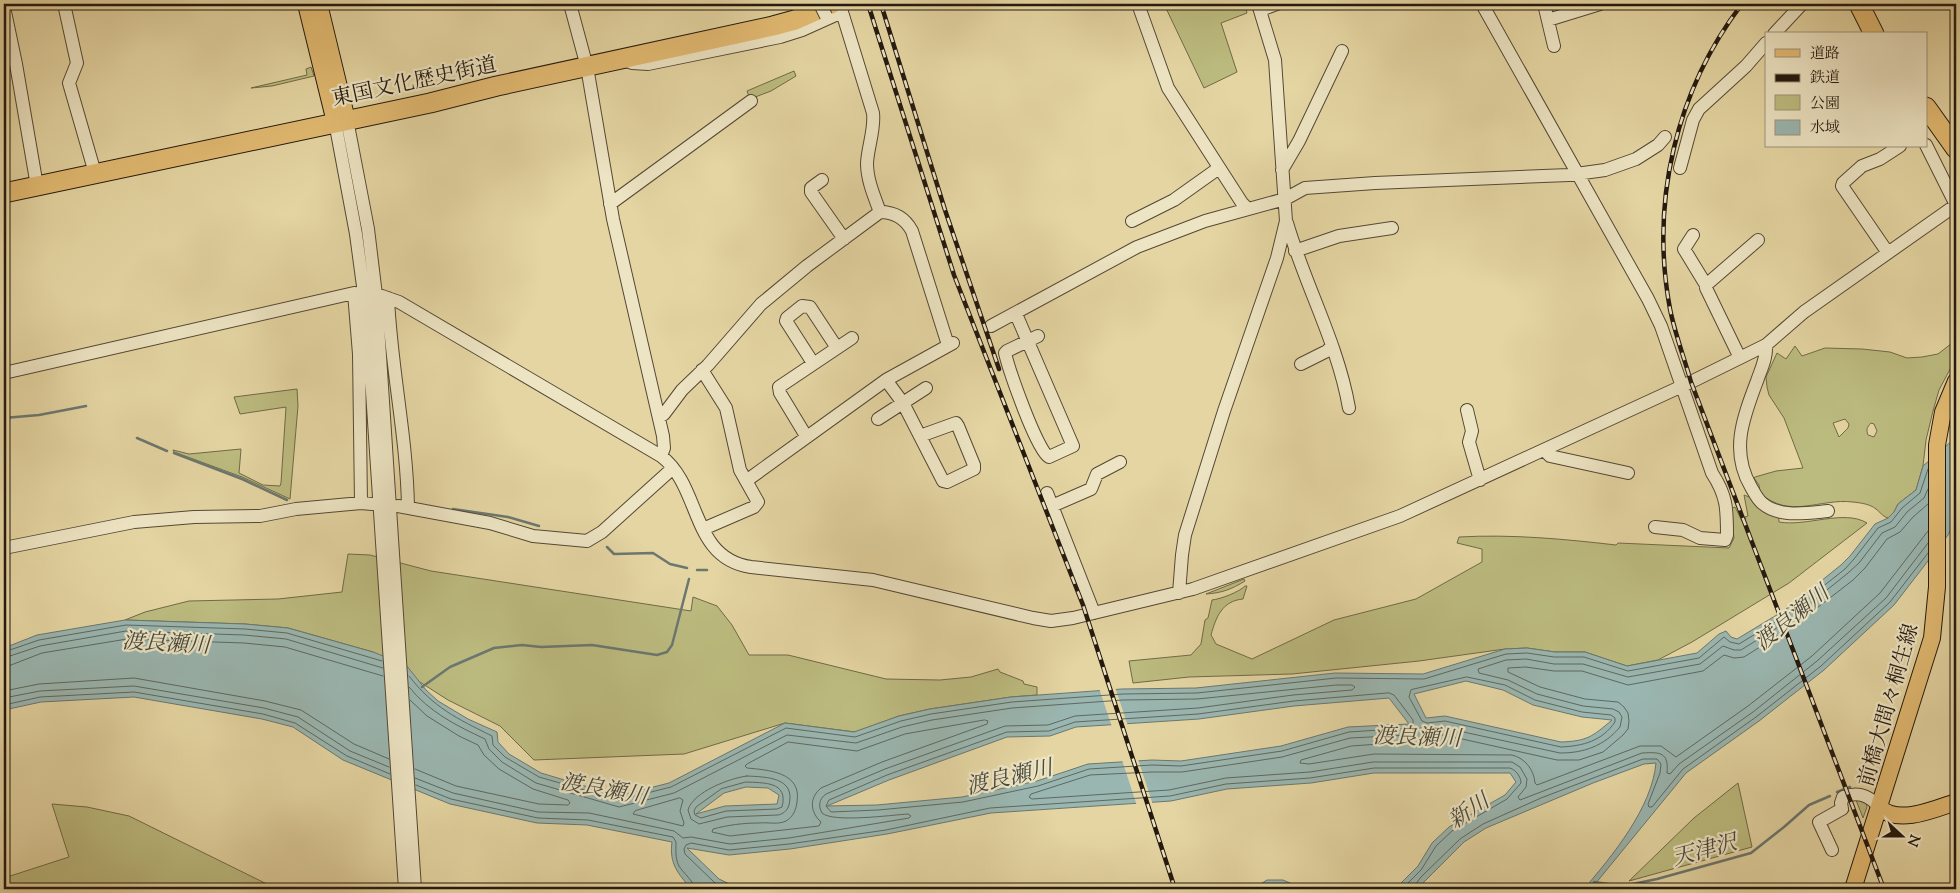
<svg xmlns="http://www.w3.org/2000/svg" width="1960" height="893" font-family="'Sorts Mill Goudy','Noto Serif JP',serif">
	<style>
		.green { fill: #bcbb7f; stroke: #706a47; fill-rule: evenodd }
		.water { fill: #9ab6b0; stroke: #6b7770; fill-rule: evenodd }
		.pier { fill: #e4d5a2 }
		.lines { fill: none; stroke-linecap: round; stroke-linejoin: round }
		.shore { stroke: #5f6860; stroke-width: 1 }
		.stream { stroke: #6b7770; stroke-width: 2.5 }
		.minor-casing { stroke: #544834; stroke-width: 14 }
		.major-casing { stroke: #24190f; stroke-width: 18 }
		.highway-casing { stroke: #24190f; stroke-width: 21 }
		.minor { stroke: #ede4c3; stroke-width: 12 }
		.major { stroke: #e2ba71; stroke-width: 16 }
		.highway { stroke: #e2ba71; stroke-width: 19 }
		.rail-casing { stroke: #24190f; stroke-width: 4.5 }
		.rail { stroke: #ede4c3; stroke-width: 2.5; stroke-dasharray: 8; stroke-linecap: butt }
		.minor-bridge-casing { stroke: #544834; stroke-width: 14; stroke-linecap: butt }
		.minor-bridge { stroke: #ede4c3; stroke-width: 12 }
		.labels { text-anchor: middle; stroke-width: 4.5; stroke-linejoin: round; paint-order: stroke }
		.street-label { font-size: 21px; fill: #24190f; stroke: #ede4c3 }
		.water-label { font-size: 22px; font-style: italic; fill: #47483f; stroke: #ede4c3 }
	</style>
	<rect width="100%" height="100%" fill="#e4d5a2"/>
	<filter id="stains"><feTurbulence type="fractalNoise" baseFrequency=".004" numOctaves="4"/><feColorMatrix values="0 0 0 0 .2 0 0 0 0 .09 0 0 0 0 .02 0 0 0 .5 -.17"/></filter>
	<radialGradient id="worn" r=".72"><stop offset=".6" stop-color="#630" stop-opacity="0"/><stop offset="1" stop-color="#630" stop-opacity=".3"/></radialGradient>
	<path class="green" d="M1164 4H1245L1247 13 1221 23 1237 72 1204 88Z
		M311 67 314 76 272 86 251 88 307 75 306 69Z
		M794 71 796 76 771 91 750 99 747 91Z
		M1956 340V358L1939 390 1933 411 1926 440 1923 466 1916 490 1898 504 1894 512 1888 518C1882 516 1880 512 1876 509 1870 504 1861 503 1853 502 1819 498 1790 520 1760 493L1759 485 1754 478 1755 477 1776 471 1803 468 1784 418 1769 395 1767 387 1766 377 1777 353 1786 359 1795 346 1802 356 1825 348 1862 349 1890 352 1907 358 1922 357 1938 354ZM1845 419 1849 424 1848 428 1839 437 1833 423ZM1871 423 1874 424 1877 431 1874 437 1868 435C1866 430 1867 427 1871 423Z
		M297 389 298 406 290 499 242 477 174 452 173 450 189 454 241 449 239 473 263 485 280 486 281 483 286 407 240 414 234 397Z
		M1953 409 1956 410V425L1952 430 1948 425Z
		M1744 495 1778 508 1779 522C1806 527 1844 509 1867 523L1789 583 1692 642 1658 660 1627 666 1585 652H1555L1527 648 1505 649 1419 661 1292 674 1189 677 1133 683 1129 661 1191 655 1201 644 1205 620 1208 618 1212 600C1221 599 1239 592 1245 586H1247L1243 599C1222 601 1216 617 1211 635L1216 644 1252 659 1334 620 1416 599 1482 562V549L1457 543 1459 537C1511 534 1564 539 1616 545L1618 543 1729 548 1734 538 1730 509 1735 507 1742 521 1746 519 1745 517 1748 516Z
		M348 554 370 555 431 571 691 611 693 597 717 606 732 625 749 655H788L886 679 940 680 971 677 998 669 1000 672 1023 681 1024 684 1037 687V695L1011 697 930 709 899 716 855 732 785 723 684 754 534 760 500 726 448 700 373 652 288 628 245 624 125 620 145 612 189 601 278 599 342 592Z
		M1244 579 1245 581C1232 589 1222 593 1206 594Z
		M1738 783 1752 847 1629 881 1694 818Z
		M1855 796 1866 801 1867 807 1863 818 1856 800 1846 803 1849 811 1847 812 1845 800Z
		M52 804 87 807 129 816 277 889H4V878L69 857Z"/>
	<path class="water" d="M1956 425V519L1948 535 1894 605 1824 670 1759 721 1686 773 1591 889H1584C1612 856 1652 808 1656 763L1644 764 1593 783 1486 828 1464 842 1417 889H1395L1418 866 1432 843 1449 827 1505 795 1516 782 1510 773H1374L1311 783 1227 789 1171 801 991 813 887 834 790 849 729 855 687 848 719 879 740 889H691C678 873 669 864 672 842L587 825 537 823 450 804 343 760 293 727 262 719 134 697 41 702 4 710V648L37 635 125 620 245 624 288 628 373 652 406 665 426 690 438 701 468 719 497 732 498 742 509 754 541 773 618 796 669 783 785 723 854 732 899 716 930 709 1011 697 1122 689 1196 688 1335 673 1423 674 1505 649 1527 648 1555 652H1585L1627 666 1697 653 1719 634 1726 631 1731 637 1737 639 1785 610 1841 565 1850 556 1875 524 1888 518 1894 512 1898 504 1916 490 1923 466 1953 440 1952 430ZM1466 681 1503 690 1533 705 1582 717 1612 720C1592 737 1587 741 1561 742L1445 716 1426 718 1414 694ZM1389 698 1409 724 1348 727 1281 746 1181 761 1152 760 1088 764 1037 781 962 797 877 805 827 806 889 780 1007 737 1050 736 1076 727 1199 719 1294 706ZM746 787 768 788 779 795 777 804 725 806 696 814 724 793Z
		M1267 880H1283L1304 889H1216L1231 884 1259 885Z"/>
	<path class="pier" d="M1779 610 1808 686 1806 687 1777 611Z
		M1115 687 1128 726 1112 727 1099 688Z
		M1138 759 1153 805 1137 806 1122 760Z"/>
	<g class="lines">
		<path class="shore" d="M1928 489 1924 498 1907 512 1895 527 1882 533 1859 563 1848 573 1791 619 1741 650H1734L1723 646 1700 664 1628 677 1583 664H1554L1526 659 1506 660 1478 669 1479 673 1508 680 1537 694 1583 706 1613 709 1619 712 1622 717 1620 727C1604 746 1584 753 1560 753L1445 728 1427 729 1420 728 1410 735 1350 738 1282 757 1182 772H1152L1090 775 1031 794 1029 797 1032 799 1169 790 1226 778 1310 772 1373 762H1512L1520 767 1527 779 1526 787 1518 797 1520 800 1642 753C1660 752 1669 752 1667 773L1670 774 1679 764 1753 712 1817 661 1886 598 1928 543
			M1928 504 1913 517 1900 532 1887 539 1865 568 1853 580 1795 625 1744 657 1734 658 1724 655 1703 671 1628 685 1582 671H1554L1526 667 1508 668V672L1540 687 1585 699 1618 702 1624 707 1628 713 1629 721 1628 729 1623 735 1603 752 1579 760H1557L1444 735 1422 736 1409 742 1351 746 1301 760 1300 763 1309 764 1374 754 1512 755C1525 758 1534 770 1535 783L1537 785 1640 746H1661L1676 757 1748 706 1812 656 1880 593 1928 531
			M4 652 39 640 126 625 245 629 287 633 382 661
			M4 658 40 646 126 631 244 635 286 639 383 668
			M4 666 11 665 42 653 127 639 244 643 285 647 383 676
			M409 676C434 708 456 718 492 736L493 745 505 757 539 777 619 800 671 787 786 728 855 737 901 721 931 714 1012 702 1123 694 1197 693 1336 678 1424 679 1506 654 1527 653 1554 657H1584L1628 671 1699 658 1724 637 1730 642 1739 644 1788 614 1845 569 1854 559 1878 528 1891 522 1902 508 1920 493 1928 469
			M1467 677 1505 685 1535 700 1582 712 1611 715 1615 718V722C1602 741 1583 746 1561 747L1445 721 1427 723 1422 721 1409 697 1411 690Z
			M409 687C429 712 457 726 485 739L489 749 502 762 536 783 619 807 674 793 787 735 856 743 902 727 932 720 1012 708 1123 700 1197 699 1336 685H1352L1355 687 1352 690 1293 695 1198 708 1075 716 1048 725 1005 726 885 769 826 794C819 799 818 806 822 813 833 823 892 815 908 814L911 816 909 818 789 838 730 844 691 837 683 838 674 831 589 813 538 812 453 793 415 778
			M4 691 39 684 134 678 265 701 301 710 354 744 389 759
			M1389 693 1394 695 1413 720V724L1410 728 1349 732 1282 751 1181 766 1152 765 1089 769 1038 786 963 802 878 810 831 812 826 806 829 800 887 775 1007 732 1049 731 1075 722 1198 714 1294 701Z
			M4 698 40 691 134 686 264 708 298 717 350 751 389 767
			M410 700 427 716 459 736 478 745 484 755 499 769 533 789 568 800 570 803 568 805 539 804 456 786 415 769
			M4 705 40 697 134 692 263 714 295 723 347 756 390 774
			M985 720 988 721 987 724 882 762 821 788C809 798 810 812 821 822L819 826 730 836 712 832 713 829C728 825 743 823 759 823 768 822 778 825 786 821 793 817 796 810 797 802 802 772 768 770 747 768L745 766 747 764 788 742 857 751 905 734Z
			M747 776C766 777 796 777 789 805 787 811 783 814 778 815L727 817 699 824 691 819 688 810C693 792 730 778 747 776Z
			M746 782C763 783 789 781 782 807L777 809 726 811 701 818 695 815 694 811 696 807 721 789Z
			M416 785 451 799 538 818 588 820 673 837 676 842C676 850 675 858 679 866 684 874 693 880 695 889
			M680 798 683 800 680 811 684 823 683 826 633 814 635 811Z
			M728 889 715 883 685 854 684 849 686 845 691 843 729 850 789 844 886 830 990 808 1170 796 1226 784 1310 778 1374 768H1510C1516 770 1521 777 1521 783L1507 799 1452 831 1436 846 1421 870 1402 889
			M1414 889 1415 885 1421 877 1460 839 1483 824 1541 798 1643 759H1657L1661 764 1660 773 1648 804 1649 807H1652L1683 769 1756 717 1821 666 1890 602 1928 553"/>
		<path class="stream" d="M4 418 39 415 86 406
			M137 438 167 451
			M174 453 242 479 287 500
			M453 509 508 517 539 526
			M607 547 614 554 653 553 670 564 687 568
			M697 570H707
			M422 687 450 667 494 648 522 645 541 647 592 645 657 655 667 652 672 645 689 579
			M1837 792 1850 787
			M1594 882 1615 885
			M1628 885 1657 879 1751 853 1784 827 1809 805 1830 796"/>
		<g class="minor-casing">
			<path id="minor" d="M64 4 77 63 69 83 95 173
				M570 4 587 67 613 219 663 436 664 448 661 456
				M1138 4 1168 88 1242 203 1247 208
				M1482 4 1648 299 1661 326 1712 473C1727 496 1727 509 1727 535L1725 540 1700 538 1683 530 1655 527
				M1544 4 1554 46
				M4 7 16 64 37 186
				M1260 10 1277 4
				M1548 20 1600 4
				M1774 34 1802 4
				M624 60 632 63 648 64 780 37 802 30 842 12 873 113C875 129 868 146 867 163 867 180 874 196 880 212
				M347 120 368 229 376 295 415 889
				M335 122 356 234 367 316 405 889
				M1926 145 1956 205
				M1680 168 1693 120 1699 109 1746 66 1766 43
				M1282 170 1299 141 1342 51
				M822 180 811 188V192L844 239
				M610 204 751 101
				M1132 221 1174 200 1219 168
				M1287 223C1305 285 1338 344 1349 408
				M1693 235 1684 249 1706 285 1758 240
				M1295 251 1339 236 1392 228
				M1888 253 1842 186 1843 183 1862 166 1880 159 1900 146
				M1706 285V288L1740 358
				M354 293 359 354 361 503
				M388 298C391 368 407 437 408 508
				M1016 314 1073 446 1049 457C1037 451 1009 370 1005 353L1007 351 1038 336
				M991 326 1137 247 1205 221 1285 199 1305 188 1375 183 1569 175 1605 170 1636 159 1658 145 1665 137
				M1766 345C1767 358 1761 369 1757 381 1743 418 1730 451 1751 487 1754 492 1757 499 1762 503 1779 518 1807 513 1828 511
				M813 363 786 321 787 318 802 306 810 307 837 348
				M1301 364 1327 351 1331 347
				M702 370 726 408 740 470 758 502 754 507 703 529
				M4 373 354 293 382 296 399 302 661 456C702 487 690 558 751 567L873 580 1033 618 1051 621 1073 618 1193 589 1400 516 1691 382 1766 345 1804 312 1956 205
				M886 380 903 403 943 481 947 482 974 469V465L958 426 956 423 920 436
				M1467 410 1472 431 1469 442 1480 480
				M659 417 664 414 682 390 708 365 761 304 807 266 880 212C894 212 905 218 912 231L948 345
				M878 419 926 388
				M806 436 780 393 779 387 852 338
				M1544 450 1550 456 1628 473
				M746 481 886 380 953 343
				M1047 493 1094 613
				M398 506 490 523 533 536 587 541 602 532 673 468
				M1052 506 1091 489 1097 474 1120 462
				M4 548 134 522 194 517 260 516 296 509 361 503 372 504
				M1179 593 1182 555 1185 535 1224 411 1277 258 1286 221 1275 60 1258 4
				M1832 850 1819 822 1842 809 1841 803 1843 797C1858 791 1869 795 1880 808"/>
		</g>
		<g class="major-casing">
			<path id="major" d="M306 4 335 122
				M319 4 347 120
				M1880 808C1899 825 1935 809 1956 802
				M1853 889 1932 638 1937 587V445L1943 412 1956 381"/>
		</g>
		<g class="highway-casing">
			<path id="highway" d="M1859 4 1874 34
				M1926 107 1956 149
				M4 193 430 103 497 86 773 26 795 20 831 4"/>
		</g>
		<use href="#minor" class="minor"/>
		<use href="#major" class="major"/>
		<use href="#highway" class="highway"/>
		<g class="rail-casing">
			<path id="rail" d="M868 4 954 275 1083 605 1175 889
				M881 4 945 210 999 369
				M1742 4C1676 90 1650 202 1670 309 1675 334 1684 357 1691 382L1884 889"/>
		</g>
		<use href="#rail" class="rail"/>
		<g class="minor-bridge-casing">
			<path id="minor-bridge" d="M820 4 826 16"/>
		</g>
		<use href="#minor-bridge" class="minor-bridge"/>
	</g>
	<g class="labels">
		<g class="street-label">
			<text transform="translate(414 81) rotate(-12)" y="7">東国文化歴史街道</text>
			<text transform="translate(1888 705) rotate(-74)" y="7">前橋大間々桐生線</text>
		</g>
		<g class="water-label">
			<text transform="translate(1791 617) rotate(-39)" y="8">渡良瀬川</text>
			<text transform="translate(166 642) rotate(3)" y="8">渡良瀬川</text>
			<text transform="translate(1417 736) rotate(2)" y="8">渡良瀬川</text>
			<text transform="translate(1009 776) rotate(-13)" y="8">渡良瀬川</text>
			<text transform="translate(604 788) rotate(10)" y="8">渡良瀬川</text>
			<text transform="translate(1468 810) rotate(-34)" y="8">新川</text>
			<text transform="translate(1704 849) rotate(-15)" y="8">天津沢</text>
		</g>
	</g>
	<rect width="1960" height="893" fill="none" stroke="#e4d5a2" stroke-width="20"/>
	<rect x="5" y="5" width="1950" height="883" fill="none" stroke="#24190f" stroke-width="2.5"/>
	<rect x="10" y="10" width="1940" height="873" fill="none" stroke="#24190f"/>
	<rect x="1765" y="32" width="162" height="115" fill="#ede4c3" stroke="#9d937b"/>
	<rect x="1775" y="49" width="25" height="8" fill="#e2ba71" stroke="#9d937b"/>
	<text x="1810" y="58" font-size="15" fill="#24190f">道路</text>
	<rect x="1775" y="74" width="25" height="8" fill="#24190f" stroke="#9d937b"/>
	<text x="1810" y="82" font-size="15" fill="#24190f">鉄道</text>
	<rect x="1775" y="95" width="25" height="15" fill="#bcbb7f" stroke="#9d937b"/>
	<text x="1810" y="108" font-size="15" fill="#24190f">公園</text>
	<rect x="1775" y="120" width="25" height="15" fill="#9ab6b0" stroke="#9d937b"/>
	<text x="1810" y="132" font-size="15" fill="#24190f">水域</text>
	<g transform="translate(1902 836) rotate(111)" stroke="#ede4c3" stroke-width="4" paint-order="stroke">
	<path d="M0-4L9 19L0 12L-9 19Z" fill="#24190f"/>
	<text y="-8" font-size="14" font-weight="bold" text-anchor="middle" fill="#24190f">N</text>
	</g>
	<rect width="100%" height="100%" filter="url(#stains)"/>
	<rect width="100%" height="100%" fill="url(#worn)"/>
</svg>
